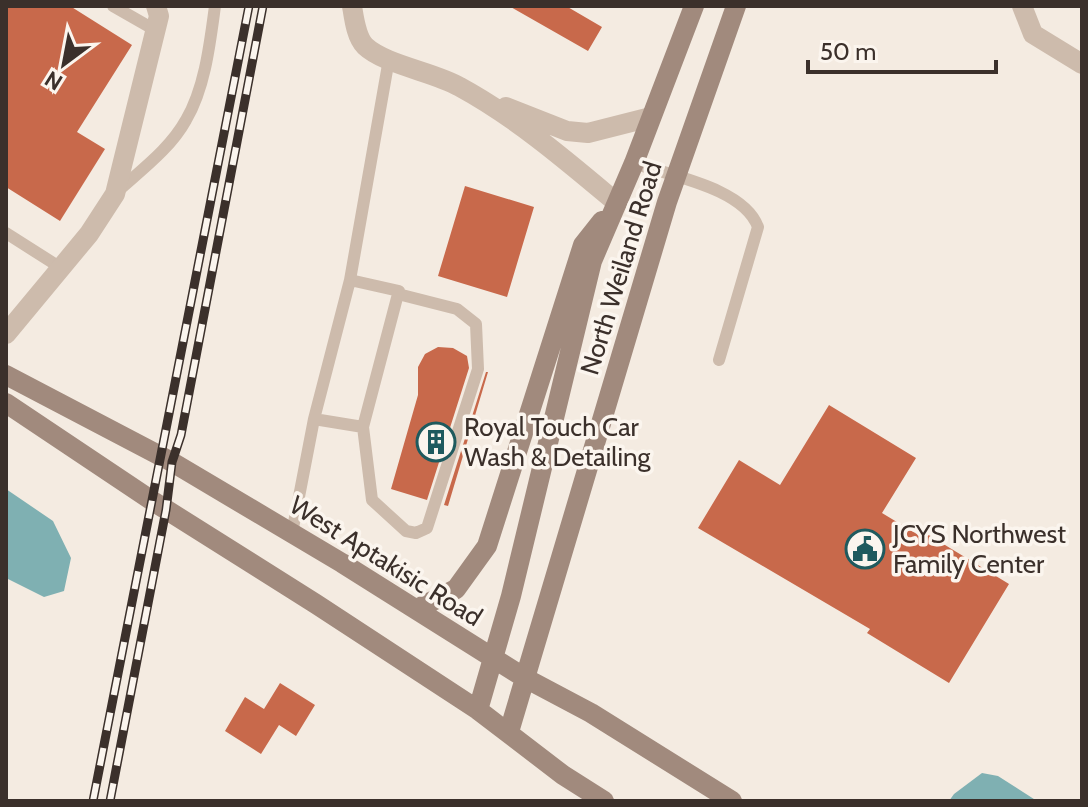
<svg xmlns="http://www.w3.org/2000/svg" width="1088" height="807" font-family="Cabin,sans-serif">
	<style>
		.water { fill: #7fb0b2 }
		.building { fill: #c8694b }
		.lines { fill: none; stroke-linecap: round; stroke-linejoin: round }
		.lane { stroke: #cdbbac; stroke-width: 12 }
		.street { stroke: #cdbbac; stroke-width: 20 }
		.secondary { stroke: #a18a7d; stroke-width: 20 }
		.rail-casing { stroke: #3b302b; stroke-width: 9 }
		.rail { stroke: #fbf5ee; stroke-width: 6; stroke-dasharray: 18; stroke-linecap: butt }
		.labels { text-anchor: middle; stroke-width: 7; stroke-linejoin: round; paint-order: stroke }
		.street-label { font-size: 26px; fill: #3b302b; stroke: #fbf5ee }
		.poi-label { font-size: 26px; fill: #3b302b; stroke: #fbf5ee; text-anchor: start }
	</style>
	<rect width="100%" height="100%" fill="#f4ebe1"/>
	<path class="water" d="M6 489 53 521 71 558 64 591 44 597 6 578Z
		M982 773 998 776 1037 801H949L954 794Z"/>
	<path class="building" d="M6 6H70L132 45 77 132 105 149 60 221 6 187Z
		M509 6H566L602 27 588 51Z
		M465 186 534 207 507 297 438 276Z
		M438 347 453 348 467 356 469 368 427 500 391 489 418 395V367L425 354Z
		M486 372H488L448 506 444 505Z
		M829 405 916 458 882 513 925 539 927 534 1009 584 949 683 867 633 870 629 698 528 739 460 780 485Z
		M280 683 315 705 296 736 279 725 261 754 225 731 245 697 264 709Z"/>
	<g class="lines">
		<path class="lane" d="M113 6 155 30
			M389 59 350 280 399 291 398 294 363 427 372 500 406 531 416 533 427 528 478 369 476 324 457 309 398 294
			M634 163C671 176 744 188 758 227L719 360
			M117 192C141 170 170 149 186 120 205 88 210 43 215 6
			M6 233 61 268
			M314 419 363 427
			M292 533 314 419 350 280"/>
		<path class="street" d="M352 6C354 18 356 37 365 46 385 65 435 72 460 87 517 118 568 162 617 203
			M1022 6 1033 34 1082 64
			M506 107 567 131 588 133 651 117
			M6 334 89 234 115 194 159 16 156 6"/>
		<path class="secondary" d="M6 375 172 462 342 563 525 678 591 713 732 801
			M6 403 151 500 316 604 478 710 563 775 604 801
			M417 609 456 589 487 546 583 245 602 221
			M478 710 511 596 592 261 634 163 694 6
			M509 732 667 202 736 6"/>
		<g class="rail-casing">
			<path id="rail" d="M93 801 249 6
				M110 801 166 510 172 462 181 435 263 6"/>
		</g>
		<use href="#rail" class="rail"/>
	</g>
	<defs>
		<g id="building-ring" transform="scale(2)"><circle r="9.5" fill="#fbf5ee" stroke="#1f5a5e" stroke-width="1.5"/><path d="M-4-6H4V6H1V3H-1V6H-4ZM-2.5-4.3h1.7v1.8h-1.7ZM.8-4.3h1.7v1.8H.8ZM-2.5-1h1.7V.8h-1.7ZM.8-1h1.7V.8H.8Z" fill="#1f5a5e"/></g>
		<g id="civic-ring" transform="scale(2)"><circle r="9.5" fill="#fbf5ee" stroke="#1f5a5e" stroke-width="1.5"/><path d="M-.6-6.5H3V-4.5H.6V-3L4-1V1h2V6H-6V1h2V-1L-.6-3ZM-1.2 2.5V6h2.4V2.5Z" fill="#1f5a5e"/></g>
	</defs>
	<g fill-rule="evenodd">
		<use href="#building-ring" x="436" y="442"/>
		<use href="#civic-ring" x="865" y="549"/>
	</g>
	<g class="labels">
		<g class="street-label">
			<text transform="translate(621 268) rotate(-73)" y="9">North Weiland Road</text>
			<text transform="translate(386 561) rotate(32)" y="9">West Aptakisic Road</text>
		</g>
		<g class="poi-label">
			<text x="464" y="436">Royal Touch Car<tspan x="464" dy="30">Wash &amp; Detailing</tspan></text>
			<text x="893" y="543">JCYS Northwest<tspan x="893" dy="30">Family Center</tspan></text>
		</g>
	</g>
	<rect width="1088" height="807" fill="none" stroke="#3b302b" stroke-width="16"/>
	<g transform="translate(64 64) rotate(212)" stroke="#fbf5ee" stroke-width="6" paint-order="stroke">
	<path d="M0-6L14 30L0 20L-14 30Z" fill="#3b302b"/>
	<text y="-12" font-size="22" font-weight="bold" text-anchor="middle" fill="#3b302b">N</text>
	</g>
	<path d="M808 60v12h188v-12" fill="none" stroke="#3b302b" stroke-width="4"/>
	<text x="820" y="60" font-size="24" fill="#3b302b" stroke="#fbf5ee" stroke-width="6" paint-order="stroke">50 m</text>
</svg>
